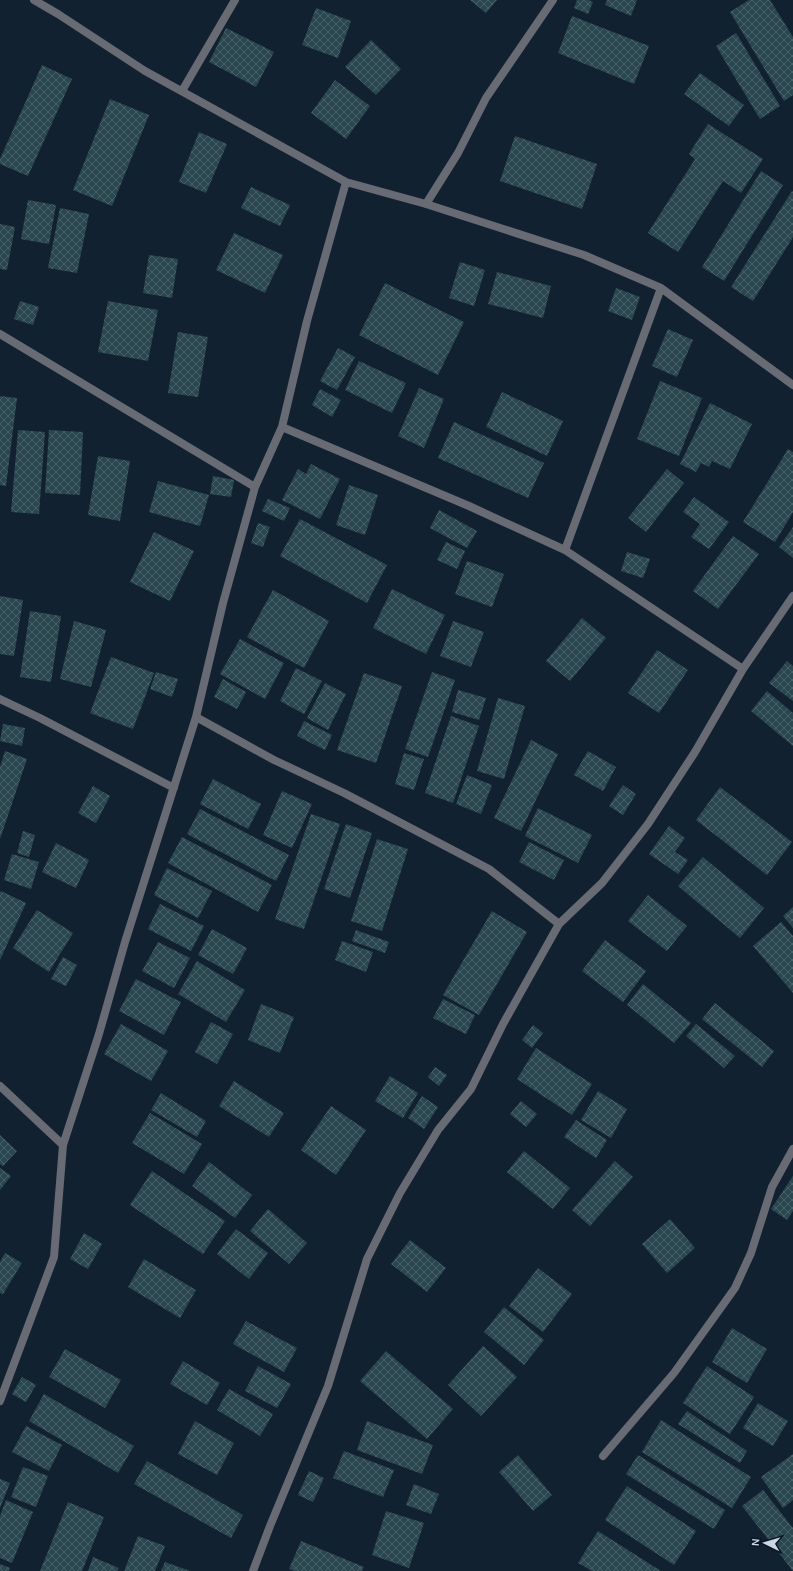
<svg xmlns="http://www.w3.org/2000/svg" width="793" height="1571" font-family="Karla,sans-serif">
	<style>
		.building { fill: url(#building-cross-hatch) }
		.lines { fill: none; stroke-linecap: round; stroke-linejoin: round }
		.street { stroke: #686a74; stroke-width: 8 }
	</style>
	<defs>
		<pattern id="building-cross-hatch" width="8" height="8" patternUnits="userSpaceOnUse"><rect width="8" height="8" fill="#2a464e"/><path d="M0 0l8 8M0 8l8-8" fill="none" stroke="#486067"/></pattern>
	</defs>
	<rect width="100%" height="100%" fill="#112130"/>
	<path class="building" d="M470 0H497L486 13Z
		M577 0H589L593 2 588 14 574 8Z
		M607 0H637L631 16 605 5Z
		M749 0H770L793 37V95L784 101 730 12Z
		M316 8 351 21 338 58 302 45Z
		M572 16 649 46 634 84 558 53Z
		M226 28 274 52 256 87 209 62Z
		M736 33 780 106 760 119 716 46Z
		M371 40 401 69 376 95 345 67Z
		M42 65 72 79 28 176 0 164V159Z
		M700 73 744 105 729 126 684 94Z
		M335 80 370 106 346 139 311 113Z
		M110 99 149 115 112 206 73 190Z
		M708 124 763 159 741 193 723 181 678 252 648 233 695 159 689 154Z
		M199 132 227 144 206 193 179 182Z
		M515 136 597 164 582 209 500 181Z
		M761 171 783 185 724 281 702 267Z
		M251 187 290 205 280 226 241 208Z
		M792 191 793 192V237L753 301 731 287Z
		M28 200 56 205 49 244 21 239Z
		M60 208 89 214 77 273 48 268Z
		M0 224 15 227 7 270 0 269Z
		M234 233 283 255 265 293 216 270Z
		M149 255 178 259 172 298 143 293Z
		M460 262 485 270 474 306 449 298Z
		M497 272 551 286 543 318 488 304Z
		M385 283 464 322 438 375 359 335Z
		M616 288 640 297 632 320 608 311Z
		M20 301 39 307 33 325 14 319Z
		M108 301 158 310 148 361 98 352Z
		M668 329 693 340 677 377 652 366Z
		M178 332 208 337 198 397 168 393Z
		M338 348 355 357 337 390 320 381Z
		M359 361 406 383 392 413 345 390Z
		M660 381 702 398 679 456 637 439Z
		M419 388 444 399 424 448 398 436Z
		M320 389 341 400 332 417 312 405Z
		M502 392 563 421 547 456 486 427Z
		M0 396 17 398 6 486 0 485Z
		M710 403 752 424 730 469 712 461 709 467 701 463 696 472 680 464Z
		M454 422 544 463 528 498 438 458Z
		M18 430 45 432 39 514 11 512Z
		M49 430 83 432 80 495 45 493Z
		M788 449 793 452V512L775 542 743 522Z
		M98 456 130 461 120 521 88 515Z
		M311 464 340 479 320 519 282 500 298 469 306 474Z
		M667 469 684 483 646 532 628 518Z
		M213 476 234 480 231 497 210 494Z
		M158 481 209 495 200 526 149 512Z
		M349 485 378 495 365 535 336 525Z
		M694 497 729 522 709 549 691 537 700 524 683 512Z
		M268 499 290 508 284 521 262 511Z
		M439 510 477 531 467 548 430 528Z
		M300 519 387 565 367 603 280 556Z
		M258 523 270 527 263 547 251 543Z
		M793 527V558L779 547Z
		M154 532 194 551 170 601 130 582Z
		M733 536 759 554 718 609 693 591Z
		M446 542 465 551 457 569 437 560Z
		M627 552 650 559 643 578 621 571Z
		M467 561 504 574 492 607 455 594Z
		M392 589 445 615 426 654 373 628Z
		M273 590 329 621 304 668 247 637Z
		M0 596 23 600 14 656 0 654Z
		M30 611 61 616 51 682 20 677Z
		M582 618 606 638 570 681 546 661Z
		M74 621 106 630 91 687 60 679Z
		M453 621 484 632 471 667 440 656Z
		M240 639 284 663 265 699 220 674Z
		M657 650 688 670 659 713 628 693Z
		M111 657 154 673 133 729 90 713Z
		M787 661 793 666V701L769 683Z
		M296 668 322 681 304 714 280 701Z
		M156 672 178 679 172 697 150 689Z
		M432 672 455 680 428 757 405 749Z
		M364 673 402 686 376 763 337 750Z
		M223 679 246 692 237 709 214 697Z
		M325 683 346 694 328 730 307 718Z
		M458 690 486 698 479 720 452 712Z
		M767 691 793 713V746L751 711Z
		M498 698 525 706 504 779 477 771Z
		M451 716 479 726 453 803 425 793Z
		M304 721 332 735 325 750 297 736Z
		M3 724 25 728 22 746 0 741Z
		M531 740 558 754 521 831 494 818Z
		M5 751 27 759 0 839V767Z
		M588 751 616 767 603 791 574 775Z
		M404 753 424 759 414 790 395 784Z
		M467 775 492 785 481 814 456 804Z
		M213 779 261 804 248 829 200 804Z
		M623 785 636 794 623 815 609 806Z
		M93 786 110 796 96 823 78 813Z
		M720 787 792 842 767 875 696 820Z
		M282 791 312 804 292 848 263 835Z
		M538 808 592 835 578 863 525 836Z
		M200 809 289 855 276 881 187 834Z
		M311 814 340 824 304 929 275 919Z
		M346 824 372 833 350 898 324 889Z
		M669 826 685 838 675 852 688 860 678 874 649 854Z
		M23 831 35 835 29 857 17 853Z
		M182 837 272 885 258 912 168 863Z
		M377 839 408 849 382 931 351 921Z
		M529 842 564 860 554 880 519 862Z
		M56 843 89 860 76 888 42 872Z
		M12 854 39 862 31 889 4 880Z
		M703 857 764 908 740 938 678 886Z
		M167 868 212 891 198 918 154 895Z
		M1 891 26 903 0 960V892Z
		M648 895 687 926 667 951 628 921Z
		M160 904 204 926 191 951 148 929Z
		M793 907V928L783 916Z
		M37 910 73 933 49 972 13 948Z
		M492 911 527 932 479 1015 443 995Z
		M781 922 793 936V993L753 946Z
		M212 929 247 948 233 974 198 955Z
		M356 930 389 942 385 953 352 941Z
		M605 940 646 971 623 1002 582 971Z
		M342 941 373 952 366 972 335 960Z
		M158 942 190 958 174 988 142 971Z
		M63 957 77 965 66 986 51 979Z
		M197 961 245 990 226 1022 178 994Z
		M136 979 181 1002 164 1035 119 1011Z
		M643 984 691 1023 674 1043 627 1005Z
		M443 999 475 1015 466 1034 433 1018Z
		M715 1003 774 1051 762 1067 702 1019Z
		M261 1004 294 1017 280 1053 248 1040Z
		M211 1022 233 1034 217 1064 195 1052Z
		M121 1024 168 1051 151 1081 104 1054Z
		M696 1024 735 1056 724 1068 686 1036Z
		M533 1025 543 1033 532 1048 522 1040Z
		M536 1048 592 1084 572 1115 517 1079Z
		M435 1067 447 1075 439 1086 428 1077Z
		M390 1076 418 1093 403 1118 375 1101Z
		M234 1081 284 1113 269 1137 219 1106Z
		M598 1091 627 1109 611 1138 581 1120Z
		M161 1093 206 1121 197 1137 151 1110Z
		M422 1096 438 1107 424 1129 408 1118Z
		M521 1101 537 1114 526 1127 510 1114Z
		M331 1106 366 1130 336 1175 301 1150Z
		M150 1113 202 1144 184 1174 132 1143Z
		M576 1120 607 1140 596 1158 564 1137Z
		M0 1135 17 1151 3 1166 0 1164Z
		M524 1151 570 1188 553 1209 507 1172Z
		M615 1161 633 1177 590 1226 572 1210Z
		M209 1162 252 1195 235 1218 192 1186Z
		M0 1168 11 1176 0 1190Z
		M152 1171 225 1221 203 1254 130 1205Z
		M793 1176V1211L787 1220 771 1209Z
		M268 1209 307 1243 289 1264 250 1231Z
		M670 1219 695 1248 667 1273 642 1244Z
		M236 1229 268 1253 249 1279 217 1254Z
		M84 1233 102 1244 88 1269 70 1259Z
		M410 1240 446 1268 427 1292 391 1264Z
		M5 1253 22 1263 3 1294 0 1293V1262Z
		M144 1259 196 1290 180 1318 128 1287Z
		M538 1268 572 1294 543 1332 509 1306Z
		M504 1307 544 1340 524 1365 484 1332Z
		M246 1321 297 1348 284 1372 233 1344Z
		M732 1328 767 1349 747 1383 712 1362Z
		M483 1346 517 1377 481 1416 448 1385Z
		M65 1349 121 1380 105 1408 49 1377Z
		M386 1351 453 1409 427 1439 360 1381Z
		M183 1361 220 1383 207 1405 170 1384Z
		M258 1366 291 1384 277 1408 245 1391Z
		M707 1366 754 1397 730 1434 683 1403Z
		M22 1377 36 1385 26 1402 12 1394Z
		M229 1389 273 1414 260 1436 217 1410Z
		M44 1394 134 1446 118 1473 29 1421Z
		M758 1403 788 1421 773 1446 743 1428Z
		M687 1411 747 1451 740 1463 678 1424Z
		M661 1420 751 1477 732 1508 642 1452Z
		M195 1421 234 1443 217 1475 178 1454Z
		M367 1421 433 1445 422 1474 357 1450Z
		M26 1426 62 1445 49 1471 12 1452Z
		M344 1451 394 1470 383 1497 333 1478Z
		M793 1454V1500L783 1508 761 1477Z
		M518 1455 552 1495 533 1511 499 1472Z
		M638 1455 725 1510 714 1529 626 1474Z
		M147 1461 243 1515 231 1538 134 1484Z
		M23 1467 48 1476 36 1507 11 1497Z
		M309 1471 324 1478 313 1502 298 1495Z
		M0 1479 10 1483 0 1508Z
		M414 1484 439 1494 431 1514 406 1505Z
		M627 1486 696 1531 674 1565 605 1520Z
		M763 1490 793 1528V1571L742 1506Z
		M6 1500 33 1512 12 1563 0 1558V1516Z
		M68 1502 104 1517 82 1571H40Z
		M386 1511 424 1523 409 1568 372 1555Z
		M598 1531 661 1571H592L578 1563Z
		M138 1536 165 1546 155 1571H124Z
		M301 1541 364 1567 362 1571H295L289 1569Z
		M93 1557 119 1568 117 1571H88Z
		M165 1562 190 1571H161Z
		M0 1564 10 1568 9 1571H0Z"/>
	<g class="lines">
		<path class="street" d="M34 0 58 14 145 71 346 182 426 204 584 255 661 288 793 385
			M182 91 235 0
			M426 204 458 153 486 98 553 0
			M0 334 255 487
			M282 427 469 506 565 550 743 669
			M565 550 661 288
			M0 699 40 718 174 788
			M196 717 274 760 344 793 489 869 559 924
			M0 1086 63 1145
			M0 1401 54 1257 63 1145 99 1034 125 942 196 717 223 603 255 487 282 427 307 321 346 182
			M603 1456 674 1373 735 1288 751 1253 772 1187 793 1149
			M253 1571 270 1526 328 1386 367 1259 400 1193 438 1130 471 1089 503 1024 559 924 602 883 648 824 695 752 743 669 793 596"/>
	</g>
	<g transform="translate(765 1543) rotate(275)" stroke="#081826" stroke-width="3" paint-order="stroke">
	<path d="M0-3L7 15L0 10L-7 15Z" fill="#cbd6e0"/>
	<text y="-6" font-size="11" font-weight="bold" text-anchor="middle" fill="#cbd6e0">N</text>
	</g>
</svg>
